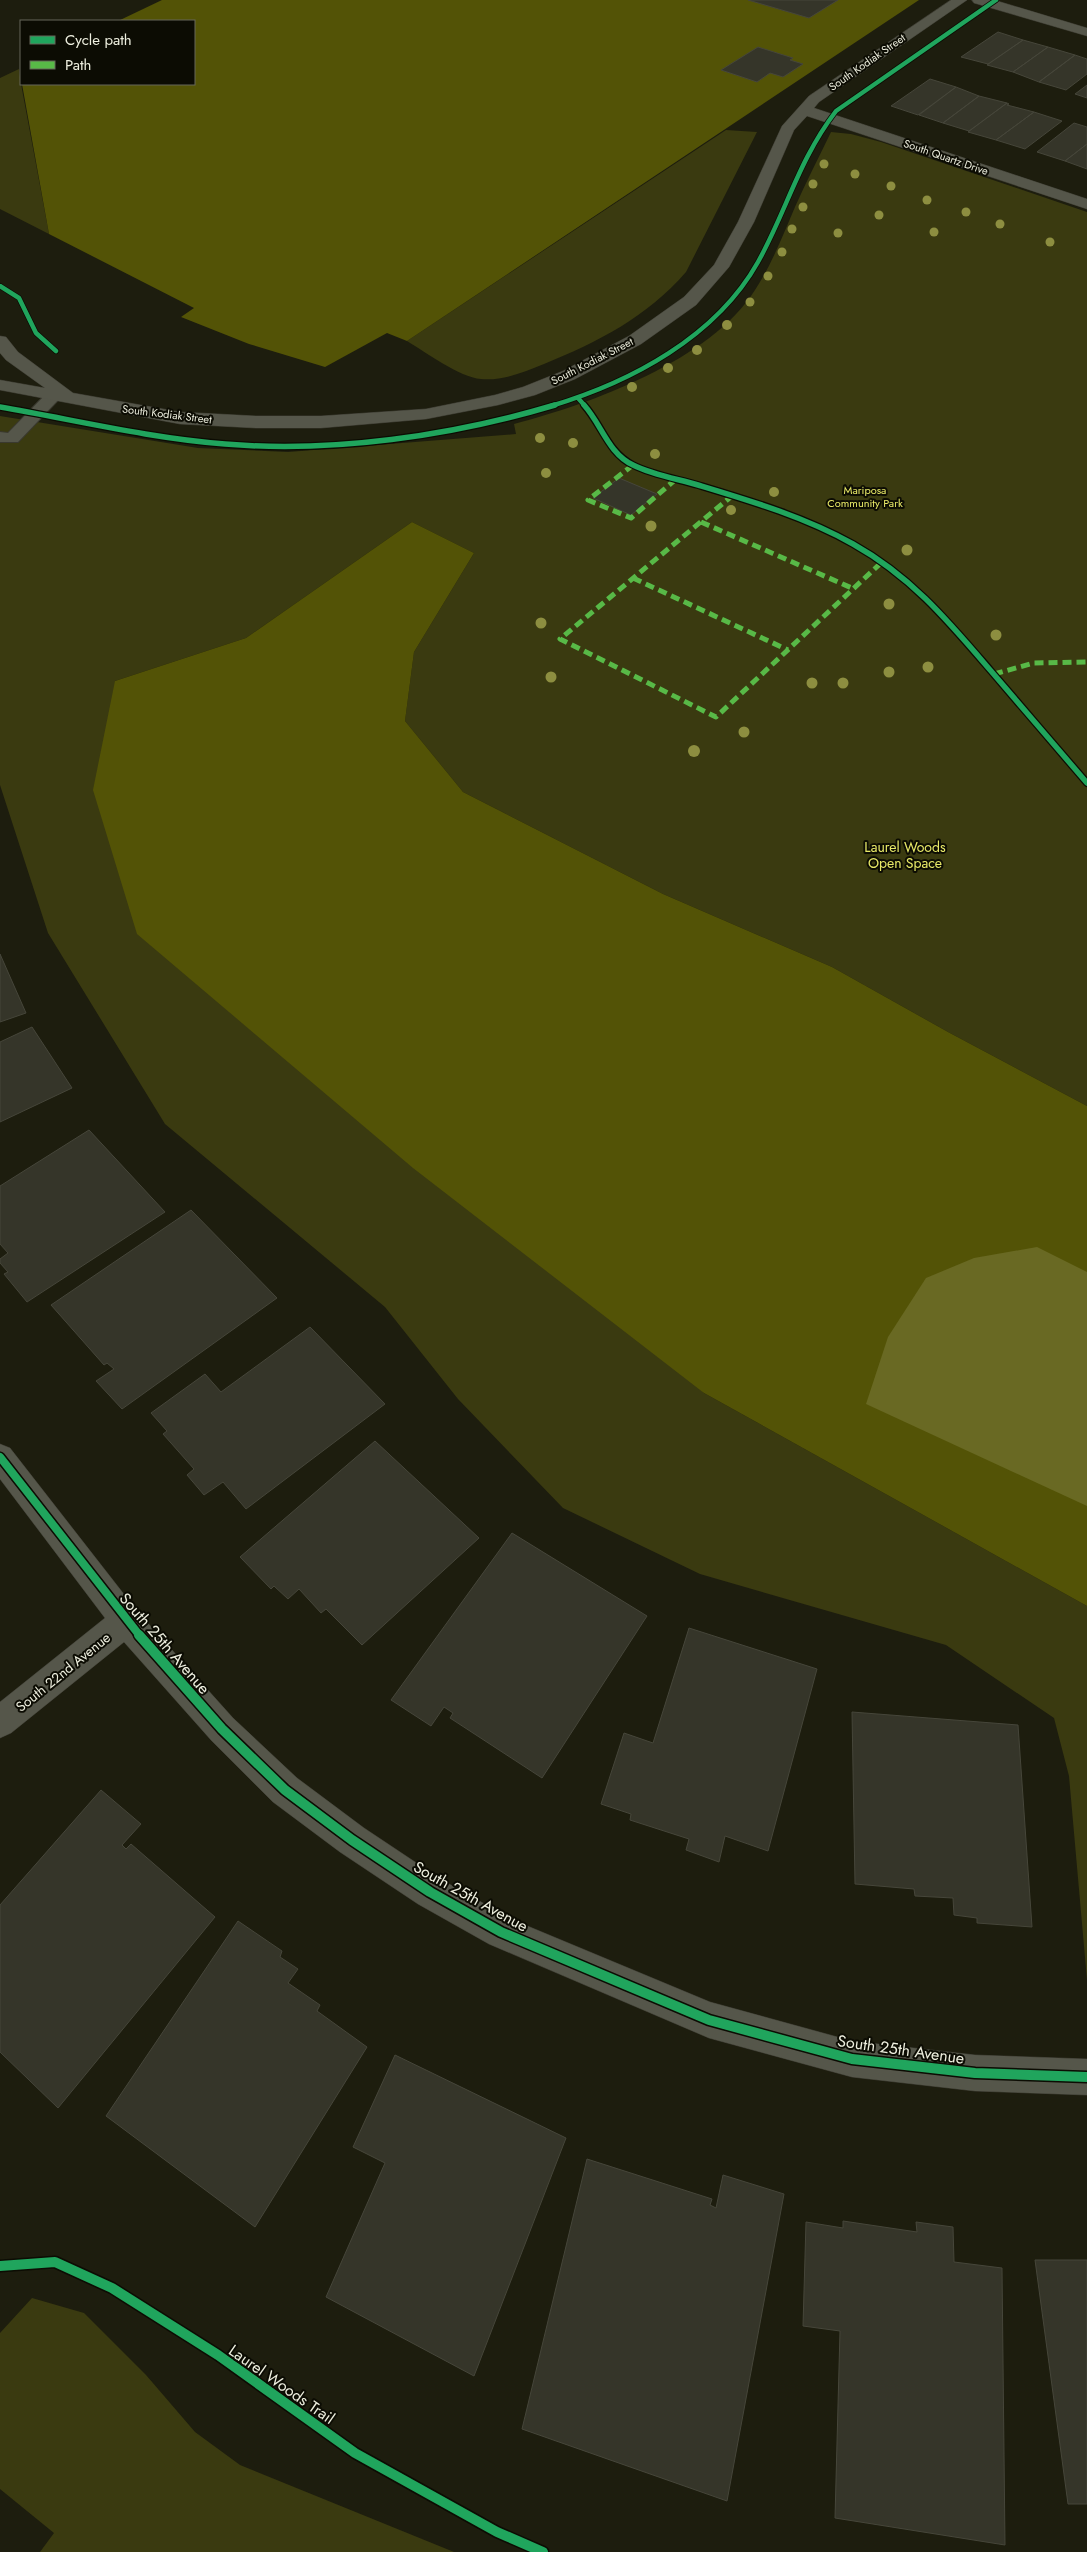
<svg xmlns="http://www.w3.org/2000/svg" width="1087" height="2552" font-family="Jost,sans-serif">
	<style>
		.green { fill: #3a3a10 }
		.forest { fill: #535306 }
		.water { fill: #696923 }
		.building { fill: #353529; stroke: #46463a }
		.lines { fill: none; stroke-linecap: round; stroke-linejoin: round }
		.service-casing { stroke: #3a392f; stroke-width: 2 }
		.minor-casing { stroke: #3a392f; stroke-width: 1 }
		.service { fill: #55564a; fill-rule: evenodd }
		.minor { fill: #55564a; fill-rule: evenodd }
		.quiet { stroke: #58b947; stroke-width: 5; stroke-dasharray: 9 5; stroke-linecap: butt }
		.cycleway-far3-casing { stroke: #0c0c03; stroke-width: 6 }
		.cycleway-far2-casing { stroke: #0c0c03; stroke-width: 8 }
		.cycleway-far1-casing { stroke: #0c0c03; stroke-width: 11 }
		.cycleway-casing { stroke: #0c0c03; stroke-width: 13 }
		.cycleway-far3 { stroke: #20a55d; stroke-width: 4.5 }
		.cycleway-far2 { stroke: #20a55d; stroke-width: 5.5 }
		.cycleway-far1 { stroke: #20a55d; stroke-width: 8 }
		.cycleway { stroke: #20a55d; stroke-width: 10 }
		.tree { fill: #8d8e40 }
		.labels { text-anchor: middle; stroke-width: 4; stroke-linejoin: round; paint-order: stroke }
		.far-street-label { font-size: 11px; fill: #eeefdf; stroke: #0c0c03 }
		.far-park-label { font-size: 11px; fill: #e9ea68; stroke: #0c0c03 }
		.park-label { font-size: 14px; fill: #e9ea68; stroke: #0c0c03 }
		.street-label { font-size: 14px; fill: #eeefdf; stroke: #0c0c03 }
		.near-street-label { font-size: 16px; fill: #eeefdf; stroke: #0c0c03 }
	</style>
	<rect width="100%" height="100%" fill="#1d1d0e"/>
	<path class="green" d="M19 69 21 84 49 234 0 209V78Z
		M726 130 757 132 686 272C647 317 598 342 544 364 524 372 503 381 481 379 459 377 427 353 407 341Z
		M831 132 851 134 881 142 1087 212V1106L948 1032 832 967 663 894 463 792 405 721 414 652 474 553 412 522 246 638 115 681 704 1393 1087 1606V1980L1069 1776 1054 1718 946 1645 700 1574 563 1508 458 1399 385 1307 165 1124 48 933 0 785V416L198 448 288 452 516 434 514 424C591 404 711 360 755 290 772 264 783 235 795 207 806 182 819 157 831 132Z
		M32 2298 84 2313 146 2375 195 2432 240 2465 454 2552H40L54 2533 0 2489V2333Z"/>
	<path class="forest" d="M162 0H919L407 341 387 333 325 367 249 344 181 317 194 308 49 234 22 84H194V21H118Z
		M412 522 474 553 414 652 405 721 463 792 663 894 832 967 948 1032 1087 1106V1606L704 1393 413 1168 137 934 93 790 115 681 246 638Z"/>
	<path class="water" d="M1037 1247 1087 1272V1506L866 1404 888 1337 926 1278 974 1258Z"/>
	<path class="building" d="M748 0H838L809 18Z
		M998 32 1023 40 988 64 961 57Z
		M1023 40 1048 47 1013 72 987 65Z
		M758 47 793 58 790 60 803 64 783 77 770 73 757 82 721 70Z
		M1048 47 1075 55 1039 82 1013 72Z
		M1075 55 1087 59V74L1066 90 1039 82Z
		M930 79 956 87 918 115 891 106Z
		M1087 85V98L1075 94Z
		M956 87 979 96 943 123 919 115Z
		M979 96 1007 103 969 131 943 123Z
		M1007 103 1009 104 1007 105 1034 112 996 140 968 132Z
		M1034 112 1062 121 1025 149 996 140Z
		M1074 123 1087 127V144L1065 161 1037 152Z
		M1087 144V169L1065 161Z
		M619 478 657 494 631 515 593 498Z
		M0 954 26 1013 0 1022Z
		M32 1027 72 1088 0 1122V1042Z
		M89 1130 165 1212 27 1302 4 1274 8 1272 0 1263V1259L8 1253 0 1244V1186Z
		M191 1210 277 1298 122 1409 96 1381 114 1369 107 1363 104 1365 51 1305Z
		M310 1327 385 1404 246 1509 223 1482 204 1495 187 1475 194 1469 163 1434 167 1431 151 1413 205 1374 221 1392Z
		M375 1441 479 1538 362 1645 326 1609 321 1613 299 1589 288 1599 274 1586 271 1589 240 1557Z
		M512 1533 647 1616 542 1778 450 1718 453 1713 444 1707 431 1726 391 1700Z
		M689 1628 817 1669 768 1851 725 1836 719 1862 686 1850 689 1839 630 1820 631 1814 601 1804 624 1733 653 1743Z
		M852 1712 1018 1725 1032 1927 977 1923V1918L954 1915 953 1898 915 1896 914 1889 855 1884Z
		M101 1790 141 1824 122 1845 126 1849 131 1844 215 1917 58 2108 0 2052V1905Z
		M238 1921 282 1951 280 1957 298 1969 288 1983 320 2005 317 2011 367 2047 255 2227 106 2116Z
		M395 2055 566 2138 474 2376 326 2297 385 2163 353 2147Z
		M587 2159 712 2199 710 2205 716 2208 723 2175 784 2194 727 2501 522 2429Z
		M843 2221 917 2232 916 2222 953 2227 954 2262 1002 2268 1005 2545 835 2518 840 2331 803 2326 806 2222 843 2228Z
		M1035 2260H1087V2504H1068Z"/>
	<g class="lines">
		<g class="service-casing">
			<path id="service" d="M54 390 60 392 62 395 60 398 18 442H0V432L8 433 48 392Z"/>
		</g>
		<g class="minor-casing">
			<path id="minor" d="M951 0H967L819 102 814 108 1087 199V209L807 116 794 130 754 222 729 267 696 305 641 344 575 379 535 395 498 405 426 419 321 428H256L180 424 0 390V380L45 388 6 360 0 353V336L6 337 18 352 73 393 180 412 256 416H321L426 409 495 395 523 387 563 371 629 336 684 297 714 265 738 222 782 126 809 96Z
				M972 0H994L1087 28V36L974 3Z
				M0 1444 10 1448 137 1611 233 1718 297 1778 364 1828 442 1880 513 1920 710 2002 852 2041 975 2055 1087 2059V2095L975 2091 852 2077 709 2038 489 1944 418 1904 340 1852 273 1802 211 1740 124 1642 11 1733 0 1738V1702L105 1618 0 1479Z"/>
		</g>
		<use href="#service" class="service"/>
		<use href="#minor" class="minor"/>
		<path class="quiet" d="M633 465 588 500 631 518 676 479
			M733 495 560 639 716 717 883 561
			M701 522 854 589
			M633 578 788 650
			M994 674 1034 663 1087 662"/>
		<g class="cycleway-far3-casing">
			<path id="cycleway-far3" d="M0 286 19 298 36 333 56 351
				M578 398 585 406
				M551 406C631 382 716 337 758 262 787 210 798 161 836 111L996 0"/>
		</g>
		<g class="cycleway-far2-casing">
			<path id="cycleway-far2" d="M584 405C602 425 608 453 633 465 653 475 678 479 698 485 751 501 805 517 853 544 912 577 949 622 991 671 1023 708 1055 746 1087 783
				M0 407C75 420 149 438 225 444 333 453 451 436 555 405"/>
		</g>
		<g class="cycleway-far1-casing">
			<path id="cycleway-far1" d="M0 1457 140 1636"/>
		</g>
		<g class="cycleway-casing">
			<path id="cycleway" d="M139 1635 222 1729 285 1790 352 1840 430 1892 501 1932 709 2020 852 2059 975 2073 1087 2077
				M0 2266 55 2262 112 2288 218 2355 355 2453 497 2532 543 2552"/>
		</g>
		<use href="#cycleway-far3" class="cycleway-far3"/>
		<use href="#cycleway-far2" class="cycleway-far2"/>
		<use href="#cycleway-far1" class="cycleway-far1"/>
		<use href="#cycleway" class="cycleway"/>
	</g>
	<g class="tree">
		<circle cx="824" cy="164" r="4.5"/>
		<circle cx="855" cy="174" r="4.5"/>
		<circle cx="813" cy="184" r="4.5"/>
		<circle cx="891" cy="186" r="4.5"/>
		<circle cx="927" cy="200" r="4.5"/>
		<circle cx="803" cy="207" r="4.5"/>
		<circle cx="966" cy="212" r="4.5"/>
		<circle cx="879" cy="215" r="4.5"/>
		<circle cx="1000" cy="224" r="4.5"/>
		<circle cx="792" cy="229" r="4.5"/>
		<circle cx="934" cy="232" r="4.5"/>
		<circle cx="838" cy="233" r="4.5"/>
		<circle cx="1050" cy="242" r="4.5"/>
		<circle cx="782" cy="252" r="4.5"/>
		<circle cx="768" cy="276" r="4.5"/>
		<circle cx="750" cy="302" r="4.5"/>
		<circle cx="727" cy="325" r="5"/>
		<circle cx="697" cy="350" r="5"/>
		<circle cx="668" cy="368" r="5"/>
		<circle cx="632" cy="387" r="5"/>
		<circle cx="540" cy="438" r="5"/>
		<circle cx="573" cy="443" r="5"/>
		<circle cx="655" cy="454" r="5"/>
		<circle cx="546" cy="473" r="5"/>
		<circle cx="774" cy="492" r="5"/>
		<circle cx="731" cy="510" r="5"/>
		<circle cx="651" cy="526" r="5.5"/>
		<circle cx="907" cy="550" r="5.5"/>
		<circle cx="889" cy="604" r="5.5"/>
		<circle cx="541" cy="623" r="5.5"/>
		<circle cx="996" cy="635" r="5.5"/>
		<circle cx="928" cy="667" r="5.5"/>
		<circle cx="889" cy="672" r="5.5"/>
		<circle cx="551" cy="677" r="5.5"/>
		<circle cx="812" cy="683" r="5.5"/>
		<circle cx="843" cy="683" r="5.5"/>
		<circle cx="744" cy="732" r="5.5"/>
		<circle cx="694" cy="751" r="6"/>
	</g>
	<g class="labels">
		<g class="far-street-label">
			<text transform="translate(867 62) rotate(-35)" y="4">South Kodiak Street</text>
			<text transform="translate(946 157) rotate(19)" y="4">South Quartz Drive</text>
			<text transform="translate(592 361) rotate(-27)" y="4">South Kodiak Street</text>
			<text transform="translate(167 414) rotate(7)" y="4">South Kodiak Street</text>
		</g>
		<g class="far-park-label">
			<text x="865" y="494">Mariposa<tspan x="865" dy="13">Community Park</tspan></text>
		</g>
		<g class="park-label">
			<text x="905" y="852">Laurel Woods<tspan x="905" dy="16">Open Space</tspan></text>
		</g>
		<g class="street-label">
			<text transform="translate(63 1672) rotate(-39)" y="5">South 22nd Avenue</text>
		</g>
		<g class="near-street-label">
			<text transform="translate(165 1643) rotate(49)" y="6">South 25th Avenue</text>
			<text transform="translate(471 1896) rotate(29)" y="6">South 25th Avenue</text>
			<text transform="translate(901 2049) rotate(8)" y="6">South 25th Avenue</text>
			<text transform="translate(282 2384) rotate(35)" y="6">Laurel Woods Trail</text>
		</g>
	</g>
	<rect x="20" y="20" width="175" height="65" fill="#0c0c03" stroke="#66675b"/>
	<rect x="30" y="36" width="25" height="8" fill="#20a55d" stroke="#66675b"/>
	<text x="65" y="45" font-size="15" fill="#eeefdf">Cycle path</text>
	<rect x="30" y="61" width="25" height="8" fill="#58b947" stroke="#66675b"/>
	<text x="65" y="70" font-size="15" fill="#eeefdf">Path</text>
</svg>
